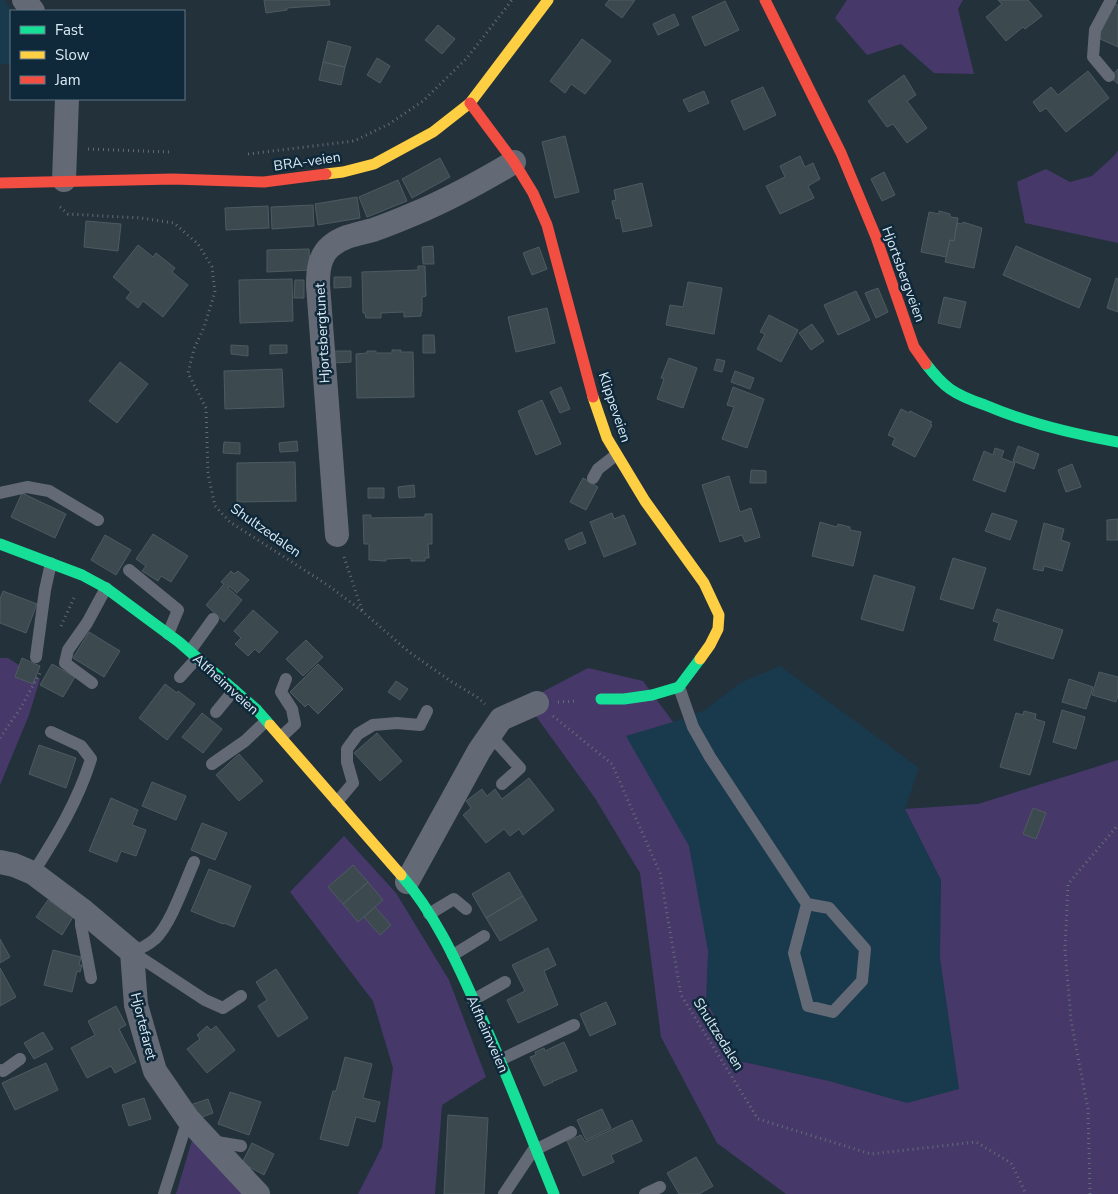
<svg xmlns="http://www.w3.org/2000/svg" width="1118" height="1194" font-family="'Nunito Sans',sans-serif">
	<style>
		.built { fill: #193a4d }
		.green { fill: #46396a }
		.building { fill: #3c4a50; stroke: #4d5b61 }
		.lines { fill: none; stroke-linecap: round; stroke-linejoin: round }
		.path { stroke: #666c76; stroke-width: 3; stroke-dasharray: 1 4; stroke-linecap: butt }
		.lane { stroke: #646a75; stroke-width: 12 }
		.street { stroke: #646a75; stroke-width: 24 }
		.fast { stroke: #16e098; stroke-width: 11 }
		.slow { stroke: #ffcf43; stroke-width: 11 }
		.jam { stroke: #f24e42; stroke-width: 11 }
		.labels { text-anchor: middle; stroke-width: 5; stroke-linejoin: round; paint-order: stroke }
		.street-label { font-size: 14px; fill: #dbebf6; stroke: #0f293a }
	</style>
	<rect width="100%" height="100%" fill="#23313b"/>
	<path class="built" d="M0 0H4L12 11 11 64H0Z
		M780 666 919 768 905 809 941 880 940 958 959 1089 907 1103 829 1081 739 1061 706 1001 708 951 625 735 673 722 705 710 740 683Z"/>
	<path class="green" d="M847 0H963L958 9 974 74 934 73 901 44 867 55 835 18Z
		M1118 150V243L1025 223 1017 182 1046 169 1070 182 1092 176 1115 155Z
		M0 658H8L40 679 29 715 0 785Z
		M588 668 643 681 673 722 626 736 689 846 708 951 706 1001 739 1061 829 1081 907 1103 959 1089 940 958 941 880 905 809 978 804 1118 760V1194H786L717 1143 661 1037 640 873 595 798 525 701Z
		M344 836 396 893 449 980 486 1077 442 1105 435 1194H358L382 1147 393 1068 373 1001 290 892Z
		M193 1137 242 1194H176Z"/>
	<path class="building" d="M264 0H329L330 5 287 8V10L266 13Z
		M609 0H635L622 18 605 5Z
		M998 0H1028L1042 16 1025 29 1023 27 1006 41 986 17 1002 4Z
		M725 1 739 30 705 46 692 17Z
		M1114 3 1118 5V47L1098 38Z
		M674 14 679 25 658 35 653 24Z
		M438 25 455 39 442 54 425 40Z
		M582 39 611 61 585 94 571 84 565 93 550 81Z
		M328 41 351 47 345 67 323 62Z
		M377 58 390 66 380 83 367 75Z
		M323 62 345 67 341 85 319 80Z
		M1118 69V84L1110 77Z
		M1088 71 1109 98 1066 132 1046 108 1040 112 1033 102 1051 87 1058 95Z
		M904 75 916 95 907 101 927 128 907 143 893 124 887 127 868 101Z
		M763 87 776 115 744 130 731 101Z
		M704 91 709 103 689 112 683 100Z
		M565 136 579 192 555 198 542 142Z
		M800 156 805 167 813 163 820 179 808 186 814 198 780 214 766 186 785 177 780 166Z
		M440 158 450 177 412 198 402 179Z
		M884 172 895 195 882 201 871 179Z
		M398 180 407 201 367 217 359 197Z
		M642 183 652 226 623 232 620 218 616 219 612 201 616 200 614 190Z
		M357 197 360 218 318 225 315 204Z
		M313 205 314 226 272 229 271 207Z
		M268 206 269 228 226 230 225 208Z
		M939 211 950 214V217L958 218 954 241 950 240 946 257 921 252 929 212 939 214Z
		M86 221 121 224 118 251 84 247Z
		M963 222 982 228 974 268 945 262 950 240 954 241 957 223 962 224Z
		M138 245 153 257 156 253 175 268 172 272 188 285 163 317 143 301 138 308 126 298 131 292 113 277Z
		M433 246 434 264H423L422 247Z
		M1016 246 1091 279 1079 308 1003 275Z
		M539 247 547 269 532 275 523 253Z
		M309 249 310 270 267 272V250Z
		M418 266H425L426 296 422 297V312H421V316L404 317V312L381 313V318H366L365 313H363L362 272 418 270Z
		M334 277H351V287L334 288Z
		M1116 278 1118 279V312L1107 308Z
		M292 279 293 321 240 323 239 280Z
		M295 280H304V298H294Z
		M688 282 722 288 714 334 666 325 670 305 683 307Z
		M878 288 888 312 876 318 865 293Z
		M856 291 870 320 838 335 824 305Z
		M944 297 966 302 960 328 938 323Z
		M547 308 555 343 516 352 508 317Z
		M769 315 798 330 781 362 757 349 765 334 760 332Z
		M812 324 824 341 811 350 799 333Z
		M423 335H434L435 353H423Z
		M231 345 248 346V356L231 354Z
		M270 345H287V353L270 354Z
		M392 350H401V352H413L414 397 357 398 356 354 367 353V351H376V353H392Z
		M333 351H351V362L333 363Z
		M669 358 697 368 683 408 657 399 664 379 661 378Z
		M717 359 725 361 722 372 714 370Z
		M120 362 148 384 117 423 89 401Z
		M282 369 284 407 225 409 224 371Z
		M735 371 754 378 750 389 731 382Z
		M561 387 570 409 560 413 550 392Z
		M733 387 764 399 747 448 722 439 734 407 727 405Z
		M542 400 561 444 536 455 518 411Z
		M901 409 909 413 910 411 932 422 930 424 932 425 915 457 892 445 895 438 888 435Z
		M297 441 298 451 280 452 279 443Z
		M224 442 240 443V454L223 453Z
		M1018 446 1039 454 1034 469 1013 461Z
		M995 448 1004 451 1001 458 1015 463 1005 492 973 480 984 451 993 455Z
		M295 462 296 501 237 502V463Z
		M1072 464 1081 487 1066 492 1058 470Z
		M751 470 766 471V483H750Z
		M729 476 740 512 751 508 760 537 745 542 742 535 720 542 702 485Z
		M583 478 598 487 586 510 570 502Z
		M414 485 415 497 399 498 398 487Z
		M368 488H384V498H368Z
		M22 493 66 514 55 538 11 517Z
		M612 513 614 519 624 515 636 544 604 557 590 522Z
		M992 513 1017 521 1010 540 985 531Z
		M425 514H432V544H428L429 558H425V561H411V558L386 559V561L369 560V544H364L363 515H371V518L425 517Z
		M1118 519V540H1107V520Z
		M820 522 837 527 838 524 850 527V530L861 532 853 566 812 556Z
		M1044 523 1064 529 1061 540 1070 543 1062 571 1044 566 1043 571 1033 569Z
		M582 532 586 543 569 550 565 540Z
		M153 534 188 556 171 582 161 576 158 581 142 571 146 566 136 559Z
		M105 535 131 550 116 575 91 560Z
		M953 558 986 568 973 609 940 599Z
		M231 571 234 574 238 571 249 580 237 593 229 586 228 588 242 600 224 622 206 605 224 584 221 582Z
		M874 575 915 587 903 631 861 619Z
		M3 591 37 604 26 633 0 623V599Z
		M997 609 1063 630 1053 659 994 640 999 623 993 621Z
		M253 610 278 632 259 653 255 649 248 656 235 644 241 638 234 631Z
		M89 632 120 651 104 677 73 658Z
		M306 640 323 657 303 676 286 659Z
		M22 658 40 666 33 684 15 677Z
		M52 664 75 677 63 697 40 685Z
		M318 664 343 689 318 714 308 704 305 707 290 692Z
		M1099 672 1118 677V695L1116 702 1092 695Z
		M1069 679 1093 687 1086 709 1062 702Z
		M396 681 408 689 400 700 388 692Z
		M165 684 177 693 178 691 195 704 167 740 139 718Z
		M1062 710 1085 717 1076 749 1053 742Z
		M1024 711 1036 714 1035 719 1045 722 1030 775 1000 767 1016 713 1023 715Z
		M202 713 222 729 203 753 182 737Z
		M377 733 402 761 380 781 354 753Z
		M39 745 76 758 66 788 29 774Z
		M239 754 263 781 239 801 216 775Z
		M529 778 554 810 523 835 519 829 510 836 504 829 486 843 463 815 471 808 466 801 482 789 487 796 495 789 502 799Z
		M152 782 186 796 176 820 142 806Z
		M111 798 138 810 132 825 146 830 136 856 121 851 117 862 89 851Z
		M1033 808 1046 813 1036 839 1023 834Z
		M202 823 227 833 215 860 191 850Z
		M353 865 368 882 343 904 328 887Z
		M209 869 251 886 234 927 224 923 223 924 191 911Z
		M509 872 523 896 486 918 472 894Z
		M368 882 383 900 358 922 343 904Z
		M523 896 537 920 500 941 486 918Z
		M48 900 73 917 62 935 36 917Z
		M375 907 391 925 380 935 364 917Z
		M0 939 10 957 0 963Z
		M548 948 556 965 544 971 558 1005 518 1023 507 1000 525 991 512 965Z
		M53 950 81 957 79 965H82L80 972 77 971 72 992 44 985Z
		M0 968 16 997 0 1006Z
		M276 969 308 1018 278 1037 258 1006 267 1000 256 982Z
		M606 1002 616 1024 590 1036 580 1014Z
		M116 1006 126 1025 119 1029 136 1062 115 1073 111 1066 87 1078 71 1048 95 1035 88 1021Z
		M207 1026 211 1030 216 1026 235 1050 207 1073 187 1049 200 1039 197 1035Z
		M43 1032 53 1049 34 1059 24 1043Z
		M564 1042 577 1071 554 1081H552L553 1082 544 1086 530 1057 536 1055 535 1052 544 1048 545 1051Z
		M345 1057 372 1064 363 1098 380 1102 375 1122 356 1117 348 1146 320 1139 333 1091H336Z
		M46 1063 58 1090 15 1110 2 1083Z
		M230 1092 261 1102 249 1135 218 1124Z
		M144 1098 151 1119 129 1126 122 1105Z
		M208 1099 213 1113 195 1120 190 1105Z
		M602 1109 611 1128 586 1140 577 1120Z
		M448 1115 488 1118 484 1194H444Z
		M632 1120 642 1141 611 1155 614 1162 583 1176 567 1141 581 1135 585 1142Z
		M252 1143 274 1154 264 1175 242 1163Z
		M696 1157 713 1186 699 1194H679L667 1173Z"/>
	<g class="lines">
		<path class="path" d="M88 149 169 152
			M248 154 354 141 389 124 423 101 467 58 512 0
			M60 207 68 214 141 218 174 223 198 244 212 267 215 292 204 327 194 349 188 373 206 408 208 474 215 506 230 522 329 586 362 611 409 652 452 682 477 697 485 704
			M344 557 362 610
			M61 626 74 598
			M558 702 576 701
			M553 716 612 764 660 873 681 995 758 1119 871 1154 976 1142 1011 1163 1026 1194
			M0 738 20 709 40 673
			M1090 1194 1088 1109 1071 1020 1065 950 1068 884 1118 825"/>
		<path class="lane" d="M1109 76 1093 57 1095 30 1111 0
			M593 478 598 469 616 455
			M0 493 27 487 49 491 98 520
			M129 570 178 610 168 634
			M190 651 213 619
			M36 657 45 590 51 563
			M180 677 197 658
			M92 683 65 663 68 650 87 623 106 588
			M679 687 693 727 710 757 807 904 794 953 808 1006 833 1012 862 981 865 949 829 908 807 904
			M216 712 234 690
			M490 735 520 768 502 784
			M281 737 295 724 292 709 281 692 286 679
			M212 764 245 741 266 721
			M337 802 353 783 347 762V749L358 734 373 725 397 723 420 725 427 711
			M194 862C185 882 171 924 155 939 148 945 140 949 132 952L205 1000 223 1008 241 996
			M33 873C56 837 78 801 91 759L81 746 51 732
			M81 909V925L91 978
			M429 914 454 899 466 909
			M453 955 484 936
			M473 1000 505 982
			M500 1060 574 1025
			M0 1070 3 1071 20 1059
			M211 1141 241 1146
			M537 1149 571 1132
			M164 1194 188 1119
			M504 1194 534 1149
			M645 1194 660 1187"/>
		<path class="street" d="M24 0 33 11
			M64 180 67 99
			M337 535 318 285C318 271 319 256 331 246 343 236 358 234 373 230 387 225 402 219 416 213 450 199 482 181 514 162
			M0 862 14 865 33 873 81 909 132 952 136 1005 155 1071 188 1119 258 1194
			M407 882 479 751 501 719 537 703"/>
		<path class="fast" d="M926 364C933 373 940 382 950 389 960 396 973 401 985 405 1027 423 1073 434 1118 442
			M0 544 82 575 106 588 179 642 257 710 270 725
			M601 699H624L652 695 679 687 700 659
			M401 875C434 913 455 958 475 1003 504 1066 528 1130 554 1194"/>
		<path class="slow" d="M326 174 343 172 374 164 433 132 470 103 548 0
			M593 397 607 438 645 501 704 583 719 615 718 629 710 645 700 659
			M270 725 401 875"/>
		<path class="jam" d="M765 0 841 153 876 237 914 347 926 364
			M470 103 514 162 533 193 547 225 593 397
			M0 183 173 179 264 182 326 174"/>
	</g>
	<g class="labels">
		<g class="street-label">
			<text transform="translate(307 161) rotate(-8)" y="5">BRA-veien</text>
			<text transform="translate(904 274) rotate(70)" y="5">Hjortsbergveien</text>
			<text transform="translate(322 333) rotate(-93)" y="5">Hjortsbergtunet</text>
			<text transform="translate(615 407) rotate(71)" y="5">Klippeveien</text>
			<text transform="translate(266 530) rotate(35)" y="5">Shultzedalen</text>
			<text transform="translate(226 684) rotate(42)" y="5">Alfheimveien</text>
			<text transform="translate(144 1026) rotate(76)" y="5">Hjortefaret</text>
			<text transform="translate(488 1034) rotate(66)" y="5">Alfheimveien</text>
			<text transform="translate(719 1034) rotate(58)" y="5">Shultzedalen</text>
		</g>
	</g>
	<rect x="10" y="10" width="175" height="90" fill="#0f293a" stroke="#617785"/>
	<rect x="20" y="26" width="25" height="8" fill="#16e098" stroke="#617785"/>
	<text x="55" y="35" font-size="15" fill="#dbebf6">Fast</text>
	<rect x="20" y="51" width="25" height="8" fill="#ffcf43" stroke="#617785"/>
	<text x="55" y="60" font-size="15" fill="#dbebf6">Slow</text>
	<rect x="20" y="76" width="25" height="8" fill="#f24e42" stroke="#617785"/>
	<text x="55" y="85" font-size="15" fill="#dbebf6">Jam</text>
</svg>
